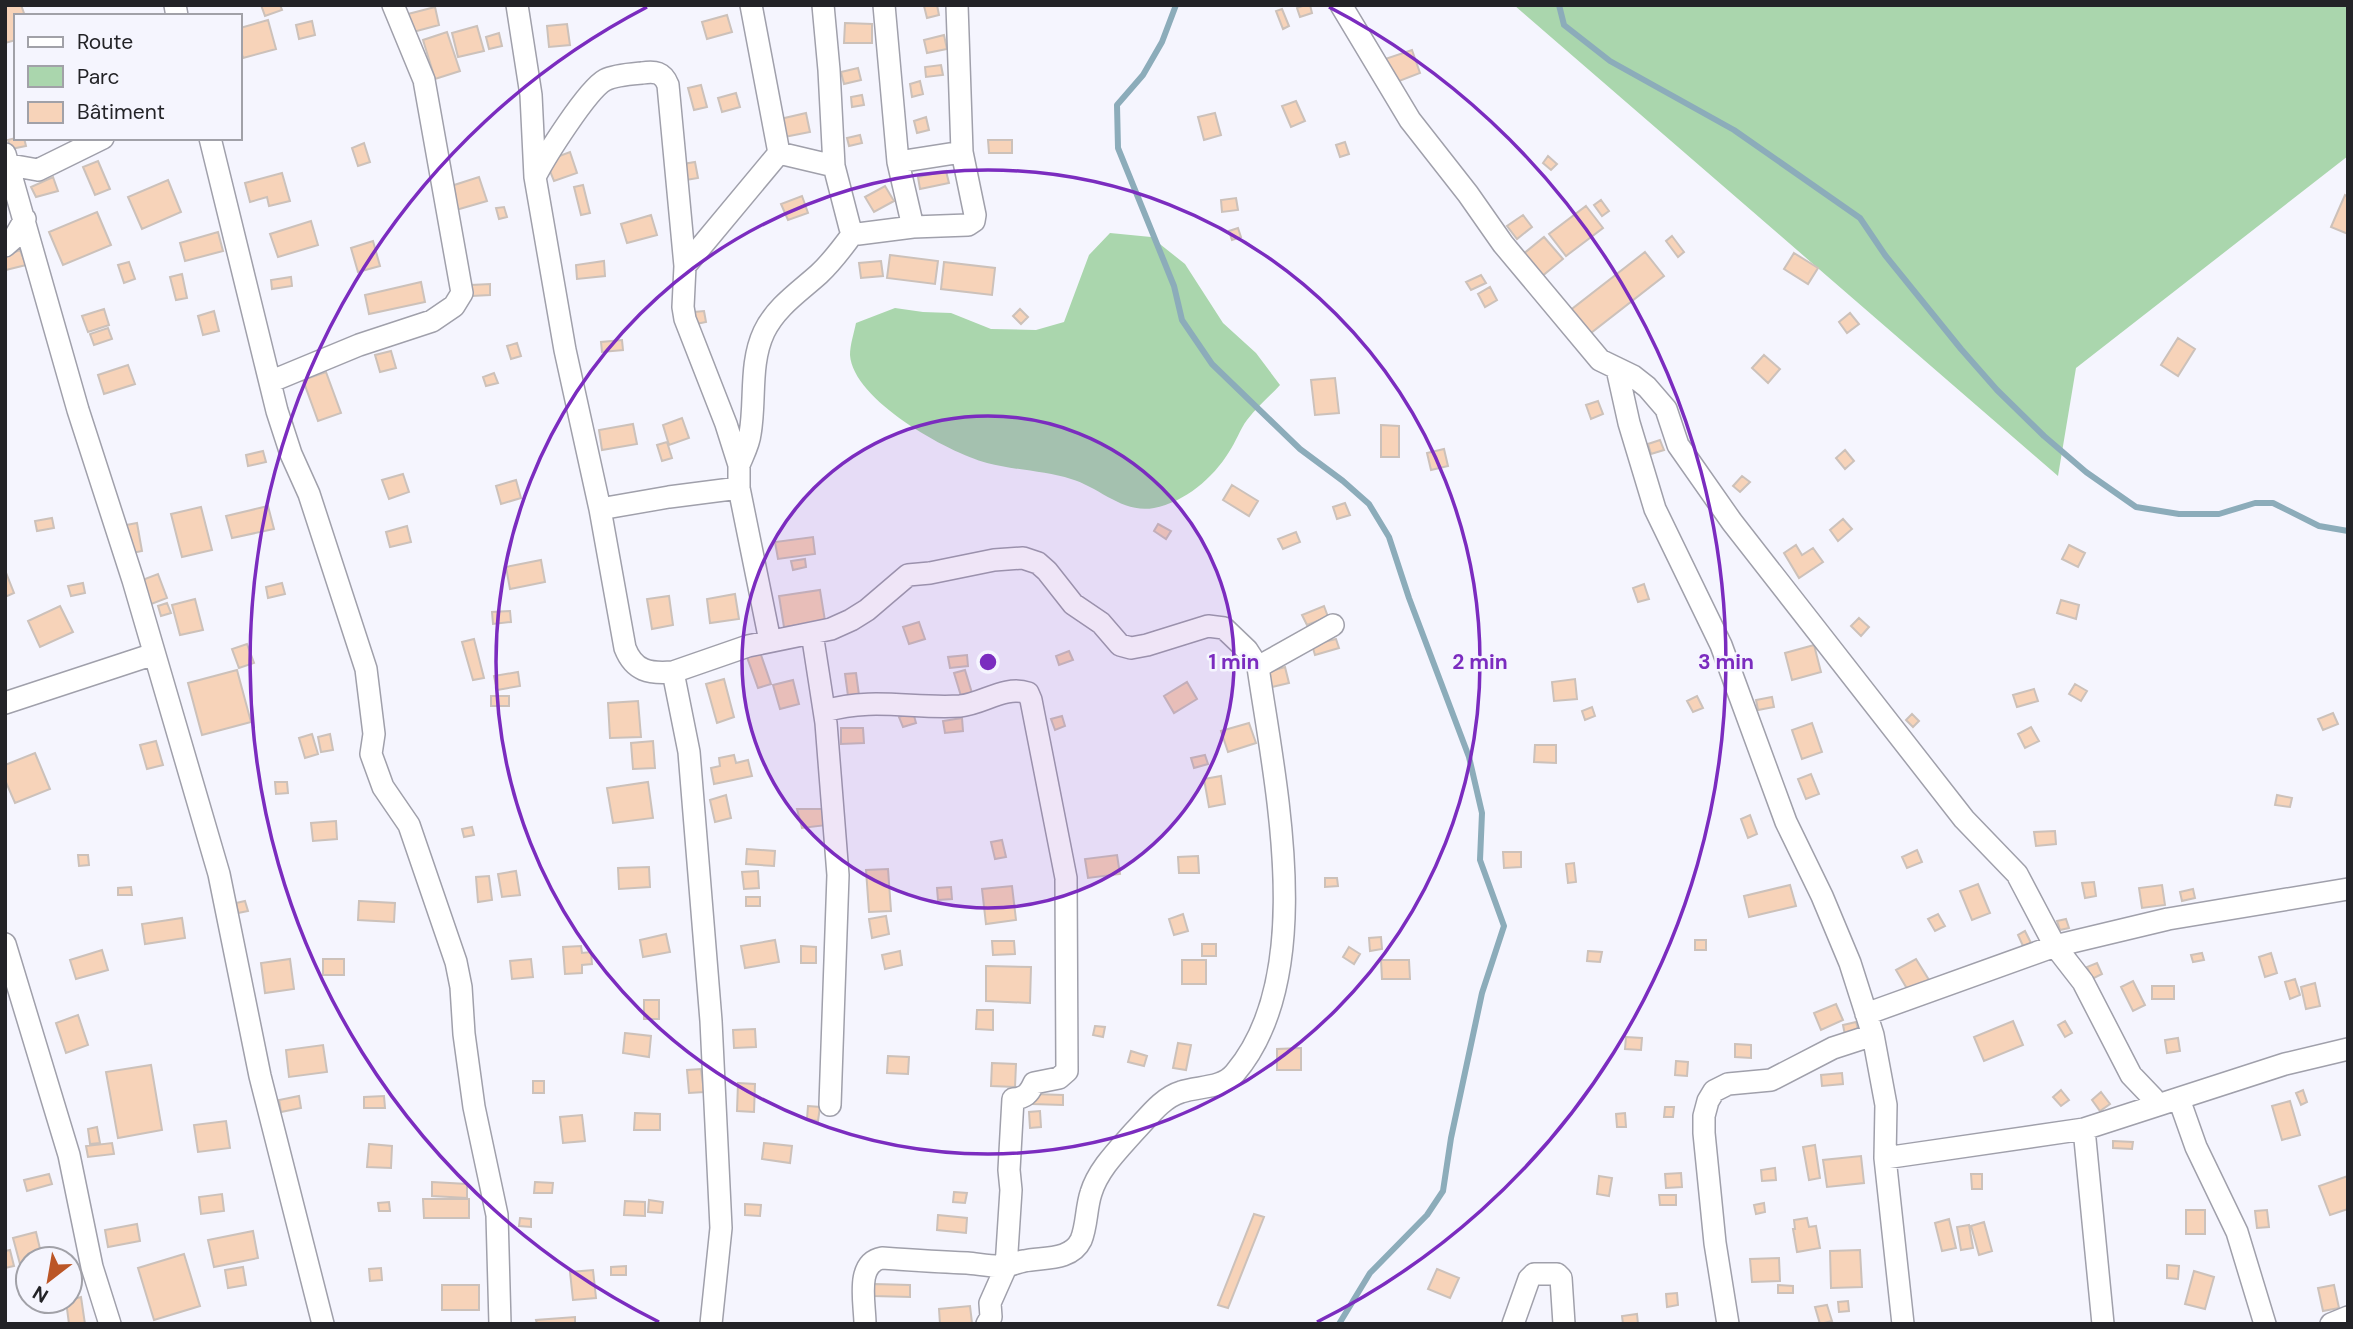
<svg xmlns="http://www.w3.org/2000/svg" width="2353" height="1329" font-family="'DM Sans',sans-serif">
	<style>
		.green { fill: #aad6ad }
		.lines { fill: none; stroke-linecap: round; stroke-linejoin: round }
		.stream { stroke: #8cacba; stroke-width: 6 }
		.building { fill: #f7d3b9; stroke: #ccc1ba; stroke-width: 2 }
		.minor-casing { stroke: #a0a0ab; stroke-width: 24 }
		.minor { stroke: #fff; stroke-width: 21 }
		.ring { fill: none; stroke: #7b2cbf; stroke-width: 3.5 }
		.centre { fill: #7b2cbf; stroke: #f5f5fe; stroke-width: 3.5 }
		.ring-label { font-size: 21px; text-anchor: middle; font-weight: bold; fill: #7b2cbf; stroke: #f5f5fe; stroke-width: 5; stroke-linejoin: round; paint-order: stroke }
	</style>
	<rect width="100%" height="100%" fill="#f5f5fe"/>
	<path class="green" d="M1514 5H2348V156L2076 368 2058 476Z
		M1110 233 1151 237 1185 264 1223 323 1256 353 1280 385C1270 396 1257 407 1247 420 1240 429 1236 442 1229 452 1213 478 1185 502 1154 508 1123 514 1099 487 1071 479 1046 471 1014 470 987 463 947 452 853 400 850 355 850 345 854 333 856 323L895 308 923 312 951 313 991 329 1036 330 1064 322 1089 255Z"/>
	<g class="lines">
		<path class="stream" d="M1176 5 1162 42 1143 75 1117 105 1118 148 1174 286 1182 320 1212 364 1300 449 1343 481 1369 504 1389 537 1409 598 1469 757 1482 813 1480 860 1504 926 1482 993 1451 1138 1443 1191 1427 1215 1370 1273 1339 1324
			M1559 5 1564 25 1610 61 1734 130 1860 218 1885 255 1961 349 1997 390 2044 436 2086 472 2136 507 2179 514H2219L2255 503H2273L2319 526 2348 531"/>
	</g>
	<path class="building" d="M5 5H21L25 16H16V40L5 43Z
		M261 5H280L282 10 265 16Z
		M937 5 939 15 927 18 924 6Z
		M1305 5H1310L1312 13 1300 17 1297 8Z
		M435 7 439 25 413 32 408 14Z
		M1282 9 1289 26 1283 29 1276 11Z
		M727 15 732 32 707 39 702 22Z
		M268 20 276 49 243 58 240 47V28Z
		M312 21 315 35 299 39 296 25Z
		M845 23 872 24V43H844Z
		M567 24 570 45 549 47 547 26Z
		M477 26 484 51 458 57 452 33Z
		M447 32 460 71 435 79 423 40Z
		M499 33 502 46 489 49 486 37Z
		M944 35 947 49 927 53 924 40Z
		M1412 50 1420 73 1394 83 1385 59Z
		M941 65 943 75 926 77 925 67Z
		M858 68 861 80 844 84 841 72Z
		M920 81 923 94 912 97 910 84Z
		M701 85 707 107 694 110 688 88Z
		M736 93 740 107 722 112 718 98Z
		M862 95 864 105 852 107 851 97Z
		M1296 101 1305 121 1291 127 1282 106Z
		M806 113 810 132 784 137 780 119Z
		M1215 113 1221 135 1204 140 1198 117Z
		M926 117 929 130 917 133 914 121Z
		M860 135 862 143 849 146 847 138Z
		M16 138H24L26 146 11 149 8 140Z
		M988 140H1012V153H989Z
		M1345 142 1349 154 1340 157 1336 145Z
		M364 143 370 162 358 166 352 148Z
		M570 152 577 173 554 181 546 161Z
		M1548 156 1557 164 1551 170 1543 163Z
		M98 161 110 189 95 195 83 167Z
		M695 162 698 178 680 181 677 165Z
		M946 171 949 183 920 189 918 177Z
		M282 173 290 201 269 206 267 197 250 202 245 183Z
		M53 177 58 191 36 197 31 187Z
		M479 177 487 201 456 210 448 187Z
		M168 180 181 212 142 229 128 197Z
		M583 185 590 213 581 215 574 187Z
		M885 186 894 201 874 212 865 197Z
		M2345 195 2348 197V234L2331 227Z
		M802 196 808 213 788 220 781 204Z
		M1236 198 1238 210 1222 212 1221 200Z
		M1601 200 1609 211 1602 216 1594 205Z
		M1586 206 1603 228 1566 256 1549 234Z
		M504 207 507 217 499 219 496 208Z
		M97 212 111 245 63 265 49 232Z
		M651 215 657 235 627 243 621 224Z
		M1523 215 1532 227 1517 239 1507 226Z
		M311 221 318 245 278 257 270 234Z
		M1238 228 1241 237 1232 240 1229 231Z
		M218 232 223 251 185 261 180 243Z
		M1672 236 1684 252 1678 257 1666 241Z
		M1544 237 1563 259 1541 277 1522 255Z
		M373 241 380 266 358 272 351 248Z
		M20 250 26 265 6 270 5 256Z
		M1645 252 1664 276 1587 336 1568 312Z
		M1794 253 1818 268 1808 284 1784 269Z
		M890 255 938 261 935 284 887 278Z
		M604 261 605 276 577 279 576 265Z
		M881 261 883 276 861 278 859 263Z
		M129 262 135 279 124 283 118 265Z
		M944 262 995 268 992 295 941 289Z
		M182 274 187 298 176 300 170 277Z
		M1481 275 1486 283 1471 290 1466 282Z
		M291 277 292 286 272 289 271 280Z
		M421 282 425 302 369 314 365 295Z
		M490 284V295L472 296 471 285Z
		M1490 287 1497 300 1485 307 1478 294Z
		M104 309 109 325 88 332 82 316Z
		M1020 309 1028 317 1021 324 1013 316Z
		M214 311 219 331 203 335 198 316Z
		M704 311 706 322 696 324 694 312Z
		M1850 313 1859 324 1847 333 1839 322Z
		M108 328 112 339 94 345 90 334Z
		M2178 338 2195 349 2178 376 2161 365Z
		M622 340 623 350 602 352 601 342Z
		M517 343 521 356 511 359 507 346Z
		M391 351 396 368 380 372 375 355Z
		M1764 355 1780 369 1768 383 1752 368Z
		M128 365 135 384 104 394 98 375Z
		M326 372 341 413 318 421 303 380Z
		M494 373 498 383 486 386 483 377Z
		M1335 378 1339 413 1315 415 1311 380Z
		M1598 401 1603 414 1591 419 1586 405Z
		M682 418 689 438 669 445 663 425Z
		M633 424 637 444 602 450 599 430Z
		M1381 425 1399 426V457H1381Z
		M1660 440 1664 450 1651 454 1648 444Z
		M667 442 672 458 662 461 657 445Z
		M1444 449 1448 466 1431 470 1427 453Z
		M1845 450 1854 461 1845 469 1836 458Z
		M263 451 266 462 248 466 246 455Z
		M403 474 409 492 389 499 382 480Z
		M1742 476 1750 482 1740 492 1733 486Z
		M516 480 521 498 501 504 496 486Z
		M1232 485 1258 501 1249 516 1223 500Z
		M1345 503 1350 515 1337 519 1333 507Z
		M268 506 274 529 232 538 226 516Z
		M201 507 212 550 182 557 171 514Z
		M52 518 54 528 37 531 35 521Z
		M1843 519 1852 529 1838 541 1830 530Z
		M137 523 142 551 127 554 121 526Z
		M1158 524 1171 531 1166 539 1154 531Z
		M407 526 411 542 390 547 386 532Z
		M1296 532 1300 542 1283 549 1278 539Z
		M813 537 815 554 778 559 775 542Z
		M1796 545 1802 555 1813 548 1823 562 1799 578 1784 553Z
		M2069 545 2085 553 2078 567 2062 559Z
		M805 559 806 567 793 570 791 561Z
		M541 560 545 582 510 589 506 567Z
		M5 570 14 593 5 597Z
		M158 574 167 598 146 606 137 582Z
		M83 583 85 593 71 596 68 586Z
		M282 583 285 594 268 598 266 587Z
		M1644 584 1649 599 1638 602 1633 588Z
		M820 590 825 621 784 627 779 596Z
		M735 594 739 619 710 623 707 599Z
		M669 596 673 625 652 629 647 599Z
		M195 599 203 630 180 635 172 605Z
		M2061 600 2079 605 2076 619 2057 613Z
		M167 603 171 613 161 616 158 606Z
		M60 606 73 632 40 647 28 621Z
		M1324 606 1328 617 1307 625 1302 615Z
		M510 611 511 622 493 624 492 612Z
		M1859 618 1869 627 1861 636 1851 626Z
		M919 622 925 639 909 644 903 627Z
		M474 639 484 678 473 680 462 642Z
		M1336 639 1339 648 1315 655 1312 645Z
		M247 644 254 663 239 668 232 649Z
		M1814 645 1821 672 1792 680 1785 653Z
		M1069 651 1073 660 1059 665 1056 656Z
		M760 652 771 684 758 688 747 657Z
		M967 655 968 666 950 668 948 657Z
		M1285 667 1289 683 1272 687 1268 672Z
		M237 670 251 722 202 735 188 683Z
		M965 670 972 693 961 696 954 673Z
		M518 672 520 686 497 690 494 676Z
		M856 673 859 695 848 696 845 674Z
		M724 679 734 717 717 723 706 684Z
		M1575 679 1577 699 1554 701 1552 682Z
		M793 680 799 704 780 709 773 685Z
		M1187 682 1197 699 1174 713 1164 696Z
		M2075 684 2087 691 2081 701 2069 694Z
		M2034 689 2038 701 2017 707 2013 695Z
		M491 696H509V706H491Z
		M1697 696 1703 708 1693 712 1687 701Z
		M1772 697 1774 707 1758 710 1756 700Z
		M638 701 641 737 610 738 608 703Z
		M1592 707 1595 716 1585 720 1582 711Z
		M913 712 916 723 903 727 899 717Z
		M2333 713 2338 724 2323 730 2318 719Z
		M1912 714 1919 721 1913 727 1906 720Z
		M1062 716 1065 726 1055 730 1051 719Z
		M962 718 963 731 945 733 943 721Z
		M1249 723 1256 743 1228 752 1221 731Z
		M1812 723 1822 752 1802 759 1792 730Z
		M2031 727 2039 741 2025 748 2018 734Z
		M841 728H863L864 743 841 744Z
		M312 734 318 754 305 758 299 738Z
		M330 734 333 750 321 752 318 737Z
		M156 741 163 765 147 769 140 745Z
		M653 741 655 768 633 769 631 743Z
		M1535 745H1556V763L1534 762Z
		M35 753 50 789 15 803 5 780V765Z
		M734 755 736 763 748 760 752 776 714 784 711 768 720 766 719 758Z
		M1205 755 1208 764 1194 768 1191 758Z
		M1811 774 1819 794 1806 799 1798 779Z
		M1221 776 1225 804 1209 807 1204 779Z
		M275 782H287L288 793 276 794Z
		M648 782 653 818 613 823 607 788Z
		M726 795 731 818 715 822 710 800Z
		M2277 795 2292 798 2290 807 2275 805Z
		M797 809H824L827 825 802 828Z
		M1750 815 1757 834 1748 838 1741 819Z
		M336 821 337 839 313 841 311 823Z
		M472 827 474 835 464 837 462 829Z
		M2055 831 2056 844 2036 846 2034 832Z
		M1002 840 1006 857 995 859 991 842Z
		M747 849 775 851 774 866 746 864Z
		M1917 850 1922 862 1907 868 1902 857Z
		M1503 852H1521V867L1504 868Z
		M78 855H88L89 865 79 866Z
		M1117 855 1120 874 1088 878 1085 859Z
		M1198 856 1199 873H1179L1178 857Z
		M1574 863 1576 882 1568 883 1566 864Z
		M649 867 650 887 619 889 618 868Z
		M888 869 891 911 869 912 866 870Z
		M516 871 520 895 502 897 498 874Z
		M758 871 759 888 744 889 742 872Z
		M489 876 492 900 478 902 476 877Z
		M1325 878H1337L1338 886 1325 887Z
		M2094 882 2096 896 2085 898 2082 883Z
		M1978 884 1990 913 1972 920 1960 891Z
		M1790 885 1796 906 1749 917 1744 896Z
		M2162 885 2165 905 2142 908 2139 888Z
		M1012 886 1016 920 986 924 982 889Z
		M131 887 132 895H118V888Z
		M951 887 952 899 938 900 937 888Z
		M2193 889 2195 898 2182 901 2180 892Z
		M746 897H760V906H746Z
		M245 901 248 911 238 913 236 903Z
		M359 901 395 903 394 922 358 920Z
		M1183 914 1188 931 1174 935 1169 919Z
		M1938 914 1945 926 1935 931 1928 919Z
		M886 916 889 934 872 938 869 919Z
		M182 918 185 938 145 944 142 924Z
		M2066 919 2069 928 2060 930 2057 921Z
		M2025 931 2031 943 2023 946 2018 935Z
		M666 934 670 952 643 957 640 940Z
		M1381 937 1382 949 1370 951 1369 938Z
		M775 940 779 962 745 968 741 946Z
		M1695 940H1706V950H1695Z
		M992 941H1014L1015 954 993 955Z
		M1202 944H1216V956H1202Z
		M581 946 582 953 591 952 592 964 582 965V973L565 974 563 947Z
		M801 946 816 947V963H801Z
		M1349 947 1360 954 1354 964 1343 957Z
		M102 950 108 970 76 979 70 960Z
		M900 951 902 965 885 969 882 955Z
		M1588 951 1602 952 1600 962 1587 961Z
		M2202 953 2204 960 2193 962 2191 955Z
		M2271 953 2277 973 2265 977 2259 957Z
		M290 959 294 989 265 993 261 963Z
		M323 959H344V975H323Z
		M531 959 533 977 512 979 510 961Z
		M1916 959 1929 980 1909 992 1896 970Z
		M1182 960H1206V984H1182Z
		M1381 960H1409L1410 979H1382Z
		M2097 963 2102 974 2092 979 2087 967Z
		M986 966 1031 967 1030 1003 986 1001Z
		M2295 979 2300 995 2290 999 2285 982Z
		M2133 981 2145 1005 2133 1011 2121 987Z
		M2315 983 2320 1006 2306 1009 2301 987Z
		M2152 986H2174V999H2152Z
		M644 1000H659V1019H644Z
		M1836 1004 1843 1020 1821 1030 1814 1013Z
		M977 1010H993V1030L976 1029Z
		M78 1015 88 1045 66 1053 56 1023Z
		M2013 1021 2023 1045 1984 1061 1974 1037Z
		M2065 1021 2072 1033 2065 1037 2058 1025Z
		M1856 1022 1859 1032 1845 1035 1843 1025Z
		M1095 1026 1105 1027 1103 1037 1093 1035Z
		M755 1029 756 1047 734 1048 733 1030Z
		M625 1033 651 1036 649 1057 623 1053Z
		M1626 1037 1642 1038 1641 1050 1625 1049Z
		M2178 1038 2180 1051 2167 1053 2165 1040Z
		M1178 1043 1191 1045 1186 1070 1173 1068Z
		M1735 1044 1751 1045V1058L1735 1057Z
		M323 1045 327 1072 289 1077 286 1050Z
		M1301 1048V1070H1277V1049Z
		M1131 1051 1147 1056 1144 1066 1128 1062Z
		M888 1056 909 1057 908 1074 887 1073Z
		M1676 1061 1688 1062 1687 1076 1675 1075Z
		M992 1063 1016 1064 1015 1087 991 1086Z
		M151 1065 162 1130 118 1138 106 1072Z
		M701 1069 704 1092 689 1093 687 1070Z
		M1842 1073 1843 1084 1822 1086 1821 1075Z
		M533 1081H544V1093H533Z
		M738 1083 755 1084 754 1112 737 1111Z
		M2061 1090 2069 1100 2061 1106 2053 1097Z
		M2303 1090 2307 1102 2301 1105 2296 1093Z
		M2101 1092 2110 1104 2100 1111 2092 1100Z
		M1032 1094 1063 1095V1105L1032 1104Z
		M299 1096 301 1108 281 1112 279 1100Z
		M384 1096 385 1108H364V1097Z
		M2290 1101 2300 1135 2282 1140 2272 1106Z
		M808 1106 820 1107 818 1121 807 1119Z
		M1665 1107H1674L1673 1117H1664Z
		M1040 1111 1041 1127 1030 1128 1029 1112Z
		M635 1113 660 1114V1130H634Z
		M1625 1113 1626 1127H1617L1616 1114Z
		M582 1115 585 1141 563 1143 560 1117Z
		M226 1121 230 1148 198 1152 194 1125Z
		M97 1127 100 1143 90 1144 88 1129Z
		M2113 1141 2133 1142 2132 1149 2113 1148Z
		M112 1143 114 1154 88 1157 86 1146Z
		M764 1143 792 1146 790 1163 762 1159Z
		M369 1144 392 1146 391 1168 367 1167Z
		M1815 1145 1820 1178 1809 1180 1803 1147Z
		M1861 1156 1864 1183 1827 1187 1823 1160Z
		M1775 1168 1776 1180 1762 1181 1761 1170Z
		M1681 1173 1682 1187 1666 1188 1665 1174Z
		M49 1174 52 1184 27 1191 24 1180Z
		M1971 1174H1982V1189H1972Z
		M1599 1176 1612 1178 1609 1196 1597 1194Z
		M2348 1176V1209L2330 1215 2319 1186Z
		M432 1182 467 1184V1198L432 1196Z
		M535 1182 553 1183 552 1193H534Z
		M954 1192 967 1193 965 1203 953 1202Z
		M222 1194 224 1211 201 1214 199 1197Z
		M1659 1195H1676V1205H1660Z
		M423 1199H469V1218H424Z
		M649 1200 663 1202 662 1213 648 1212Z
		M625 1201 645 1202V1216L624 1215Z
		M389 1202 390 1211H379L378 1203Z
		M1764 1203 1765 1212 1756 1214 1754 1205Z
		M745 1204 761 1205 760 1216 745 1215Z
		M2186 1210H2205V1234H2186Z
		M2267 1210 2269 1227 2257 1228 2255 1211Z
		M1254 1214 1264 1217 1228 1308 1218 1305Z
		M938 1215 967 1218 966 1233 937 1230Z
		M520 1218 531 1219V1227L519 1226Z
		M1807 1218 1809 1227 1816 1226 1820 1248 1797 1252 1793 1229H1795L1794 1220Z
		M1949 1219 1956 1248 1942 1251 1935 1223Z
		M1984 1222 1992 1251 1979 1255 1971 1226Z
		M137 1224 140 1241 108 1247 105 1230Z
		M1969 1225 1973 1248 1961 1250 1957 1227Z
		M253 1231 258 1258 214 1267 208 1240Z
		M36 1232 41 1253 57 1249 59 1259H28V1278L24 1279 13 1238Z
		M10 1250 14 1266 5 1268V1251Z
		M1860 1250 1862 1287 1831 1288 1830 1251Z
		M184 1254 200 1306 154 1320 138 1268Z
		M1779 1258 1780 1281 1752 1282 1750 1259Z
		M2167 1265 2179 1266 2178 1279 2167 1278Z
		M626 1266V1275H611V1267Z
		M243 1267 246 1285 228 1288 225 1270Z
		M381 1268 382 1280 370 1281 369 1269Z
		M1437 1269 1459 1278 1450 1298 1428 1289Z
		M593 1270 596 1298 573 1300 570 1272Z
		M2194 1271 2214 1277 2205 1309 2185 1304Z
		M874 1284 910 1285V1297L873 1296Z
		M442 1285H479V1310H442Z
		M1778 1285 1793 1286V1293H1778Z
		M2334 1285 2339 1308 2323 1311 2318 1288Z
		M1677 1293 1678 1305 1667 1307 1666 1294Z
		M81 1297 85 1324H69L66 1301Z
		M1848 1301 1849 1311 1839 1312 1838 1302Z
		M1827 1305 1832 1321 1820 1324 1815 1307Z
		M970 1306 972 1323 940 1324 939 1309Z
		M1637 1314 1638 1324H1623L1622 1316Z
		M575 1317V1324H537L536 1320Z"/>
	<g class="lines">
		<g class="minor-casing">
			<path id="minor" d="M175 5 177 16
				M517 5 531 95 535 177 565 350 600 509 625 648C634 671 649 674 673 672L689 752 711 1021 721 1228 711 1324
				M823 5 829 70 834 166 850 228 854 232
				M884 5 898 162 913 227
				M1341 5 1410 120 1468 194 1503 244 1600 360 1633 376 1647 387 1666 409 1678 445 1732 522 1964 819 2017 874 2055 946 2083 982 2131 1075 2153 1098 2157 1105
				M210 138 277 411 291 454 309 494 366 669 374 734 371 754 383 787 409 825 456 962 461 987 464 1034 474 1107 497 1215 500 1324
				M779 153 834 166
				M5 154 78 410 133 580 219 874 260 1076 323 1324
				M898 162 962 152
				M10 165 38 170 103 138
				M535 177C545 157 587 90 605 80 615 75 631 74 642 73 655 71 663 72 668 85L685 266 683 307 685 319 726 424 739 465V488
				M854 232 858 234 913 227 968 225 974 221 975 215 962 152 957 5
				M5 246 14 238 25 219
				M685 266 779 153 751 5
				M1617 369 1629 423 1655 509 1721 645 1786 822 1822 896 1850 963 1873 1035 1886 1105 1885 1158 1903 1324
				M272 381 359 345 432 321 454 306 462 293 424 80 393 5
				M739 465C743 455 749 444 750 434 756 401 749 364 764 332 776 307 799 292 819 274 833 261 843 247 854 232
				M600 509 669 497 739 488 770 641
				M812 633 826 723 838 875 830 1105
				M1258 667 1333 625
				M673 672 748 646 831 629 851 620 867 610 908 575 930 573 994 560 1023 558 1038 563 1047 571 1073 604 1101 623 1120 645 1131 648 1147 645 1208 626 1224 628 1247 650 1258 667C1275 784 1318 975 1235 1073 1222 1089 1198 1086 1181 1092 1161 1098 1147 1119 1133 1133 1117 1151 1098 1170 1091 1193 1086 1208 1087 1226 1081 1240 1071 1261 1043 1257 1024 1261 1017 1262 1011 1266 1004 1266 992 1267 979 1264 967 1263 939 1262 910 1260 882 1258 855 1263 865 1303 865 1324
				M5 703 154 654
				M825 711C872 697 913 709 960 706 983 704 1005 685 1028 693L1031 700 1066 878 1067 1071 1059 1078 1034 1083C1029 1094 1025 1098 1013 1099L1009 1170 1011 1190 1006 1267 990 1303 991 1317 987 1324
				M5 944 69 1155 92 1267 110 1324
				M1866 1014 2055 946 2168 919 2348 889
				M2179 1099 2196 1147 2237 1232 2265 1324
				M2084 1129 2103 1324
				M1885 1158 2084 1129 2285 1064 2348 1049
				M1513 1324 1529 1279 1534 1274H1557L1561 1278 1564 1324
				M1728 1324 1715 1243 1704 1133V1116L1708 1101 1714 1091 1728 1084 1771 1080 1833 1048 1873 1035
				M2331 1324 2348 1317"/>
		</g>
		<use href="#minor" class="minor"/>
	</g>
	<circle cx="988" cy="662" r="246" fill="#7b2cbf" fill-opacity=".12"/>
	<g class="ring">
		<circle cx="988" cy="662" r="246"/>
		<circle cx="988" cy="662" r="492"/>
		<path d="M659 1322A738 738 0 0 1 647 7M1329 7A738 738 0 0 1 1317 1322"/>
	</g>
	<circle cx="988" cy="662" r="10" class="centre"/>
	<g class="ring-label">
		<text x="1234" y="669">1 min</text>
		<text x="1480" y="669">2 min</text>
		<text x="1726" y="669">3 min</text>
	</g>
	<rect width="2353" height="1329" fill="none" stroke="#232327" stroke-width="14"/>
	<rect x="14" y="14" width="228" height="126" fill="#f5f5fe" stroke="#a1a1a8" stroke-width="2"/>
	<rect x="28" y="37" width="35" height="10" fill="#ffffff" stroke="#a1a1a8" stroke-width="2"/>
	<text x="77" y="49" font-size="21" fill="#232327">Route</text>
	<rect x="28" y="66" width="35" height="21" fill="#aad6ad" stroke="#a1a1a8" stroke-width="2"/>
	<text x="77" y="84" font-size="21" fill="#232327">Parc</text>
	<rect x="28" y="102" width="35" height="21" fill="#f7d3b9" stroke="#a1a1a8" stroke-width="2"/>
	<text x="77" y="119" font-size="21" fill="#232327">Bâtiment</text>
	<g transform="translate(49 1280) rotate(211)"><circle r="33" fill="#f5f5fe" stroke="#a1a1a8" stroke-width="2"/>
	<path d="M0-5L12 26L0 18L-12 26Z" fill="#bb5627"/>
	<text y="-10" font-size="19" font-weight="bold" text-anchor="middle" fill="#232327">N</text>
	</g>
</svg>
